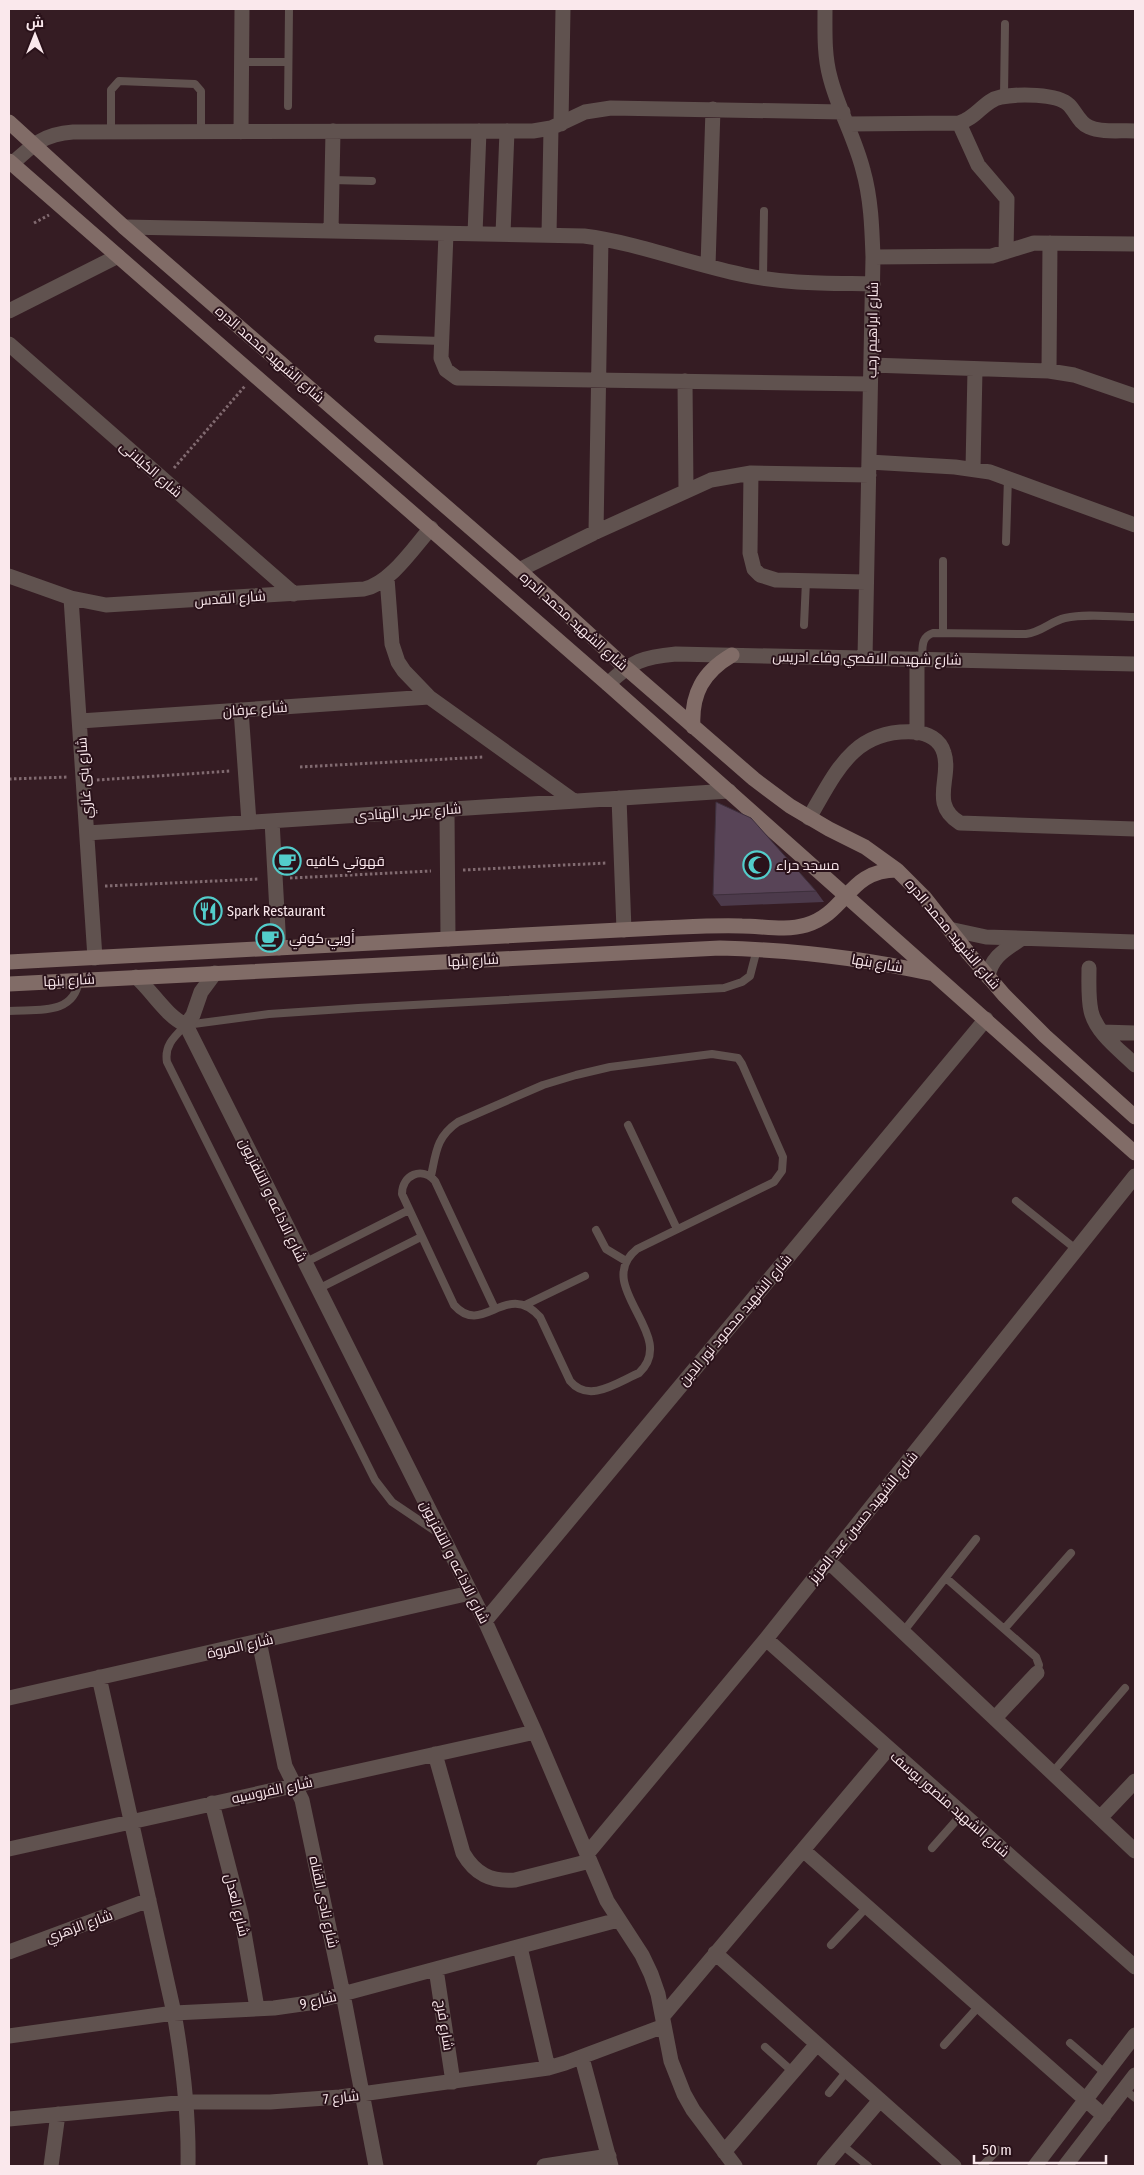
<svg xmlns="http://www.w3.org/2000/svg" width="1144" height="2175" font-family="'Fira Sans Condensed',Cairo,sans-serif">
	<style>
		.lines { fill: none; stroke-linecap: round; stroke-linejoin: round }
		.path { stroke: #816a70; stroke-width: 3; stroke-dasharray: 2.5 2.5; stroke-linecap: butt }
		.lane { stroke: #60524f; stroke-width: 8 }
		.street { stroke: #60524f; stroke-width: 15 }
		.secondary { stroke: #816c67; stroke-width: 15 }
		.wall { fill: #4c3a4b }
		.building { fill: #584457; stroke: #3e303d }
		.labels { text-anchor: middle; stroke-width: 4; stroke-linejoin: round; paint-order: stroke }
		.street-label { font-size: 14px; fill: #fae8ec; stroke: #2a121a }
		.poi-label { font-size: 14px; fill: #fae8ec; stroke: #2a121a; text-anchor: start }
	</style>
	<rect width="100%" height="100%" fill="#351c23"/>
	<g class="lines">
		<path class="path" d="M34 223 49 215
			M174 468 245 386
			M300 767 484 757
			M9 779 68 777
			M97 780 231 771
			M463 870 606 863
			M290 878 431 871
			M105 886 259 879"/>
		<path class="lane" d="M242 62H288
			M1004 96 1005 24
			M288 106 289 9
			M111 132V90L119 81 195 84 201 91V132
			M332 180 372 181
			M763 278 764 211
			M378 339 442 341
			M1006 542 1008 477
			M804 625 806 581
			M943 633V561
			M922 659C923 649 920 637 933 633L1026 634C1042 632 1051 621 1065 618 1087 613 1113 617 1135 617
			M9 1011C37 1009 74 1016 79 980
			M628 1125 677 1229
			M431 1176C436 1153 436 1137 458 1122L543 1085 576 1075 610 1067 712 1054 738 1058 742 1064 783 1157 782 1171 774 1182 637 1249C591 1286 680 1335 639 1373 618 1382 589 1404 570 1381L540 1317C506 1279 483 1338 454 1305L402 1194C402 1175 422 1166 435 1181L495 1309
			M1016 1201 1077 1250
			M596 1230 606 1249 626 1261
			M304 1263 409 1210
			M318 1289 421 1237
			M525 1305 585 1276
			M438 1533 392 1502 375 1480 167 1062C164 1045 175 1036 186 1025L269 1014 358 1008 724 988 742 982 750 976 757 949
			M946 1578 1036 1657 1039 1665 1037 1673
			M1005 1628 1071 1553
			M903 1632 976 1539
			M1052 1773 1125 1688
			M932 1848 962 1814
			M831 1945 867 1907
			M1070 2043 1106 2074
			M944 2045 979 2006
			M765 2047 793 2072
			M1124 2089 1135 2098
			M829 2093 847 2071
			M842 2145 868 2166
			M982 2166 998 2150"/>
		<path class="street" d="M825 9C825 32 824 55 830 77 838 109 855 138 863 170 871 198 872 228 873 257L865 658
			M959 123 978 165 1007 199 1006 252
			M561 124 563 9
			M848 124 959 123C977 118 984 100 1001 97 1017 94 1057 93 1069 105 1076 112 1079 123 1089 127 1102 133 1121 130 1135 131
			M241 132 242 9
			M12 164C32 145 44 134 73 132L533 131 551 128 585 112 611 108 843 112
			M124 227 584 236C638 243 690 264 744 275 786 284 830 283 873 284
			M331 231 333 131
			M446 234 441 358 446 370 457 378 870 384
			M475 234 479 131
			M503 234 507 131
			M549 235 551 128
			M873 257 992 256 1034 243 1135 244
			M708 266 713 109
			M9 311 118 256
			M9 344 294 594
			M871 365 1049 371 1074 375 1135 396
			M1049 371 1050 243
			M685 381 686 491
			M869 462 955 467 990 472 1135 525
			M973 469 975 369
			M751 473 750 553 754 569 760 575 776 580 866 582
			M596 532 601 239
			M519 570 596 532 711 480 751 473 869 475
			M9 576 71 598 106 605 364 589C390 584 414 547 431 528
			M387 578 392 644 398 662 404 671 429 697 574 801
			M71 598 95 958
			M917 659V733
			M608 684C632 661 643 657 676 654L1135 664
			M241 710 249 822
			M80 721 429 697
			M619 798 624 930
			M447 810 448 939
			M809 818C836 772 853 729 914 732 927 733 940 739 944 753 952 778 929 804 960 823L1135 829
			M272 821 279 948
			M87 833 729 791
			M949 929 986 937 1135 942
			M1089 968C1089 982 1088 997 1091 1011 1096 1033 1120 1050 1135 1065
			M136 977C153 992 166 1016 186 1025L485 1621 535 1732 607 1901 642 1955 651 1974 658 1994 671 2061 684 2094 693 2110 735 2166
			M988 977C991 957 1005 950 1021 939
			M186 1025 193 1015 201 992 215 973
			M1102 1032 1135 1033
			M828 1561 1135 1851
			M485 1621 986 1019
			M766 1639 1135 1967
			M259 1641 285 1766 302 1800 343 1994 376 2166
			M99 1677 174 2013C183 2064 189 2114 188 2166
			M9 1698 470 1593
			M995 1718 1037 1673
			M435 1754 463 1853C475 1874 491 1882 515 1880L590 1861
			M212 1803 241 1915 257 2008
			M1100 1818 1135 1781
			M9 1849 535 1732
			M803 1850 1104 2116
			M587 1854 766 1639 1135 1176
			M520 1947 548 2068
			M9 1952 149 1900
			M715 1953 954 2166
			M436 1969 453 2082
			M663 2016 888 1749
			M9 2036 174 2013 274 2008 309 2003 618 1920
			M582 2058 611 2166
			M9 2119 187 2102H270L340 2097 548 2068 565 2063 664 2026
			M724 2152 817 2044
			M51 2166 58 2114
			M544 2166 609 2156
			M824 2166 880 2100
			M1035 2166 1135 2035
			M1065 2166 1135 2075"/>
		<path class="secondary" d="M9 122 124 227 519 570 625 667 754 779 790 806 829 829 865 847 897 870 924 897 969 954 1004 995 1045 1036 1135 1117
			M9 161 608 684 1135 1153
			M693 727C691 694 703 672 732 655
			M9 962 658 928C686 927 714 925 742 926 762 926 786 931 806 925 847 913 848 870 897 870
			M9 984 720 948C793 950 863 958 934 974"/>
	</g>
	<path class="wall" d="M816 891 824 902 721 906 713 895Z"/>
	<path class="building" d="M716 802 751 818 816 891 713 895Z"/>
	<defs>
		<g id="cafe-ring" transform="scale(1.4375)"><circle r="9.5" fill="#2a121a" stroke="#53cdcb" stroke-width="1.5"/><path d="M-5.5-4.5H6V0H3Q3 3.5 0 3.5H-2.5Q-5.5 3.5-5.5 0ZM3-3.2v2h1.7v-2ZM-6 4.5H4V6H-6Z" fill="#53cdcb"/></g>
		<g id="mosque-ring" transform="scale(1.4375)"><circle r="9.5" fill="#2a121a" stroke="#53cdcb" stroke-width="1.5"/><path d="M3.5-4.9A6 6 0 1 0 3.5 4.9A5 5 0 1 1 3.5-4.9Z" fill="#53cdcb"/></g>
		<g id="restaurant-ring" transform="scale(1.4375)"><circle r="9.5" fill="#2a121a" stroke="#53cdcb" stroke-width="1.5"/><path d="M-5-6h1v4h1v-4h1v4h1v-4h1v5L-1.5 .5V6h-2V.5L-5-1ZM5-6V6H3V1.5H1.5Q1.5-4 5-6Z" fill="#53cdcb"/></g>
	</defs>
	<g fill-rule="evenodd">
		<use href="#cafe-ring" x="287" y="861"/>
		<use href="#mosque-ring" x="757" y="865"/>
		<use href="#restaurant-ring" x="208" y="911"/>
		<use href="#cafe-ring" x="270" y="938"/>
	</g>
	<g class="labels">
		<g class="street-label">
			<text transform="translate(872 330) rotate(-89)" y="5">شارع ابراهيم رجب</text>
			<text transform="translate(270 354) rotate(41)" y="5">شارع الشهيد محمد الدره</text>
			<text transform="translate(151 469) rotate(41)" y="5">شارع الكيلانى</text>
			<text transform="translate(230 598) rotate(-4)" y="5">شارع القدس</text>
			<text transform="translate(574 621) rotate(42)" y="5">شارع الشهيد محمد الدره</text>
			<text transform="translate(867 658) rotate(1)" y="5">شارع شهيده الاقصي وفاء ادريس</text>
			<text transform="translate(255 709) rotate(-4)" y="5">شارع عرفان</text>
			<text transform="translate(84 778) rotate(-94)" y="5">شارع بنى غازي</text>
			<text transform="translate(408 812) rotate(-4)" y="5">شارع عربى الهنادى</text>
			<text transform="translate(953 934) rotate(50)" y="5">شارع الشهيد محمد الدره</text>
			<text transform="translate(473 960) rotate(-3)" y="5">شارع بنها</text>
			<text transform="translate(877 963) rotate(10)" y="5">شارع بنها</text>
			<text transform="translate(69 980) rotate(-3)" y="5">شارع بنها</text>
			<text transform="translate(273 1200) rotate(64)" y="5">شارع الاذاعه و التلفزيون</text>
			<text transform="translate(735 1320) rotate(-50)" y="5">شارع الشهيد محمود نور الدين</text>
			<text transform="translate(863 1517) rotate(-51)" y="5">شارع الشهيد حسين عبد العزيز</text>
			<text transform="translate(455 1562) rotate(63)" y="5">شارع الاذاعه و التلفزيون</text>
			<text transform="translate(240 1646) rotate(-13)" y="5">شارع المروة</text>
			<text transform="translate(272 1790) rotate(-12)" y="5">شارع الفروسيه</text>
			<text transform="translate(950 1804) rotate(41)" y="5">شارع الشهيد منصور يوسف</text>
			<text transform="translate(324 1902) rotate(78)" y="5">شارع نادى القناه</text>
			<text transform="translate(237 1905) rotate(76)" y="5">شارع العدل</text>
			<text transform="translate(79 1926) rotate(-20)" y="5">شارع الزهري</text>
			<text transform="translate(318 2000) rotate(-13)" y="5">شارع 9</text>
			<text transform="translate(445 2025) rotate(81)" y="5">شارع فرج</text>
			<text transform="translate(341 2097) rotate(-6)" y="5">شارع 7</text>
		</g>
		<g class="poi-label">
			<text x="306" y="866">قهوتي كافيه</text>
			<text x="776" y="870">مسجد حراء</text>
			<text x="227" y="916">Spark Restaurant</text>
			<text x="289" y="943">أويي كوفي</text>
		</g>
	</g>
	<rect width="1144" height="2175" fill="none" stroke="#fae8ec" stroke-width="20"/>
	<g transform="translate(35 35)" stroke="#2a121a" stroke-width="4" paint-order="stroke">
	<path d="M0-4L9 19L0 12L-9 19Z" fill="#fae8ec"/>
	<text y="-8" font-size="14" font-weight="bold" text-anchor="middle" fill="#fae8ec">ش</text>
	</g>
	<path d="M974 2155v8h132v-8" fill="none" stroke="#fae8ec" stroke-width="2.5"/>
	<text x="982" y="2155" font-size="15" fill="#fae8ec" stroke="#2a121a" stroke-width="4" paint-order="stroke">50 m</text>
</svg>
